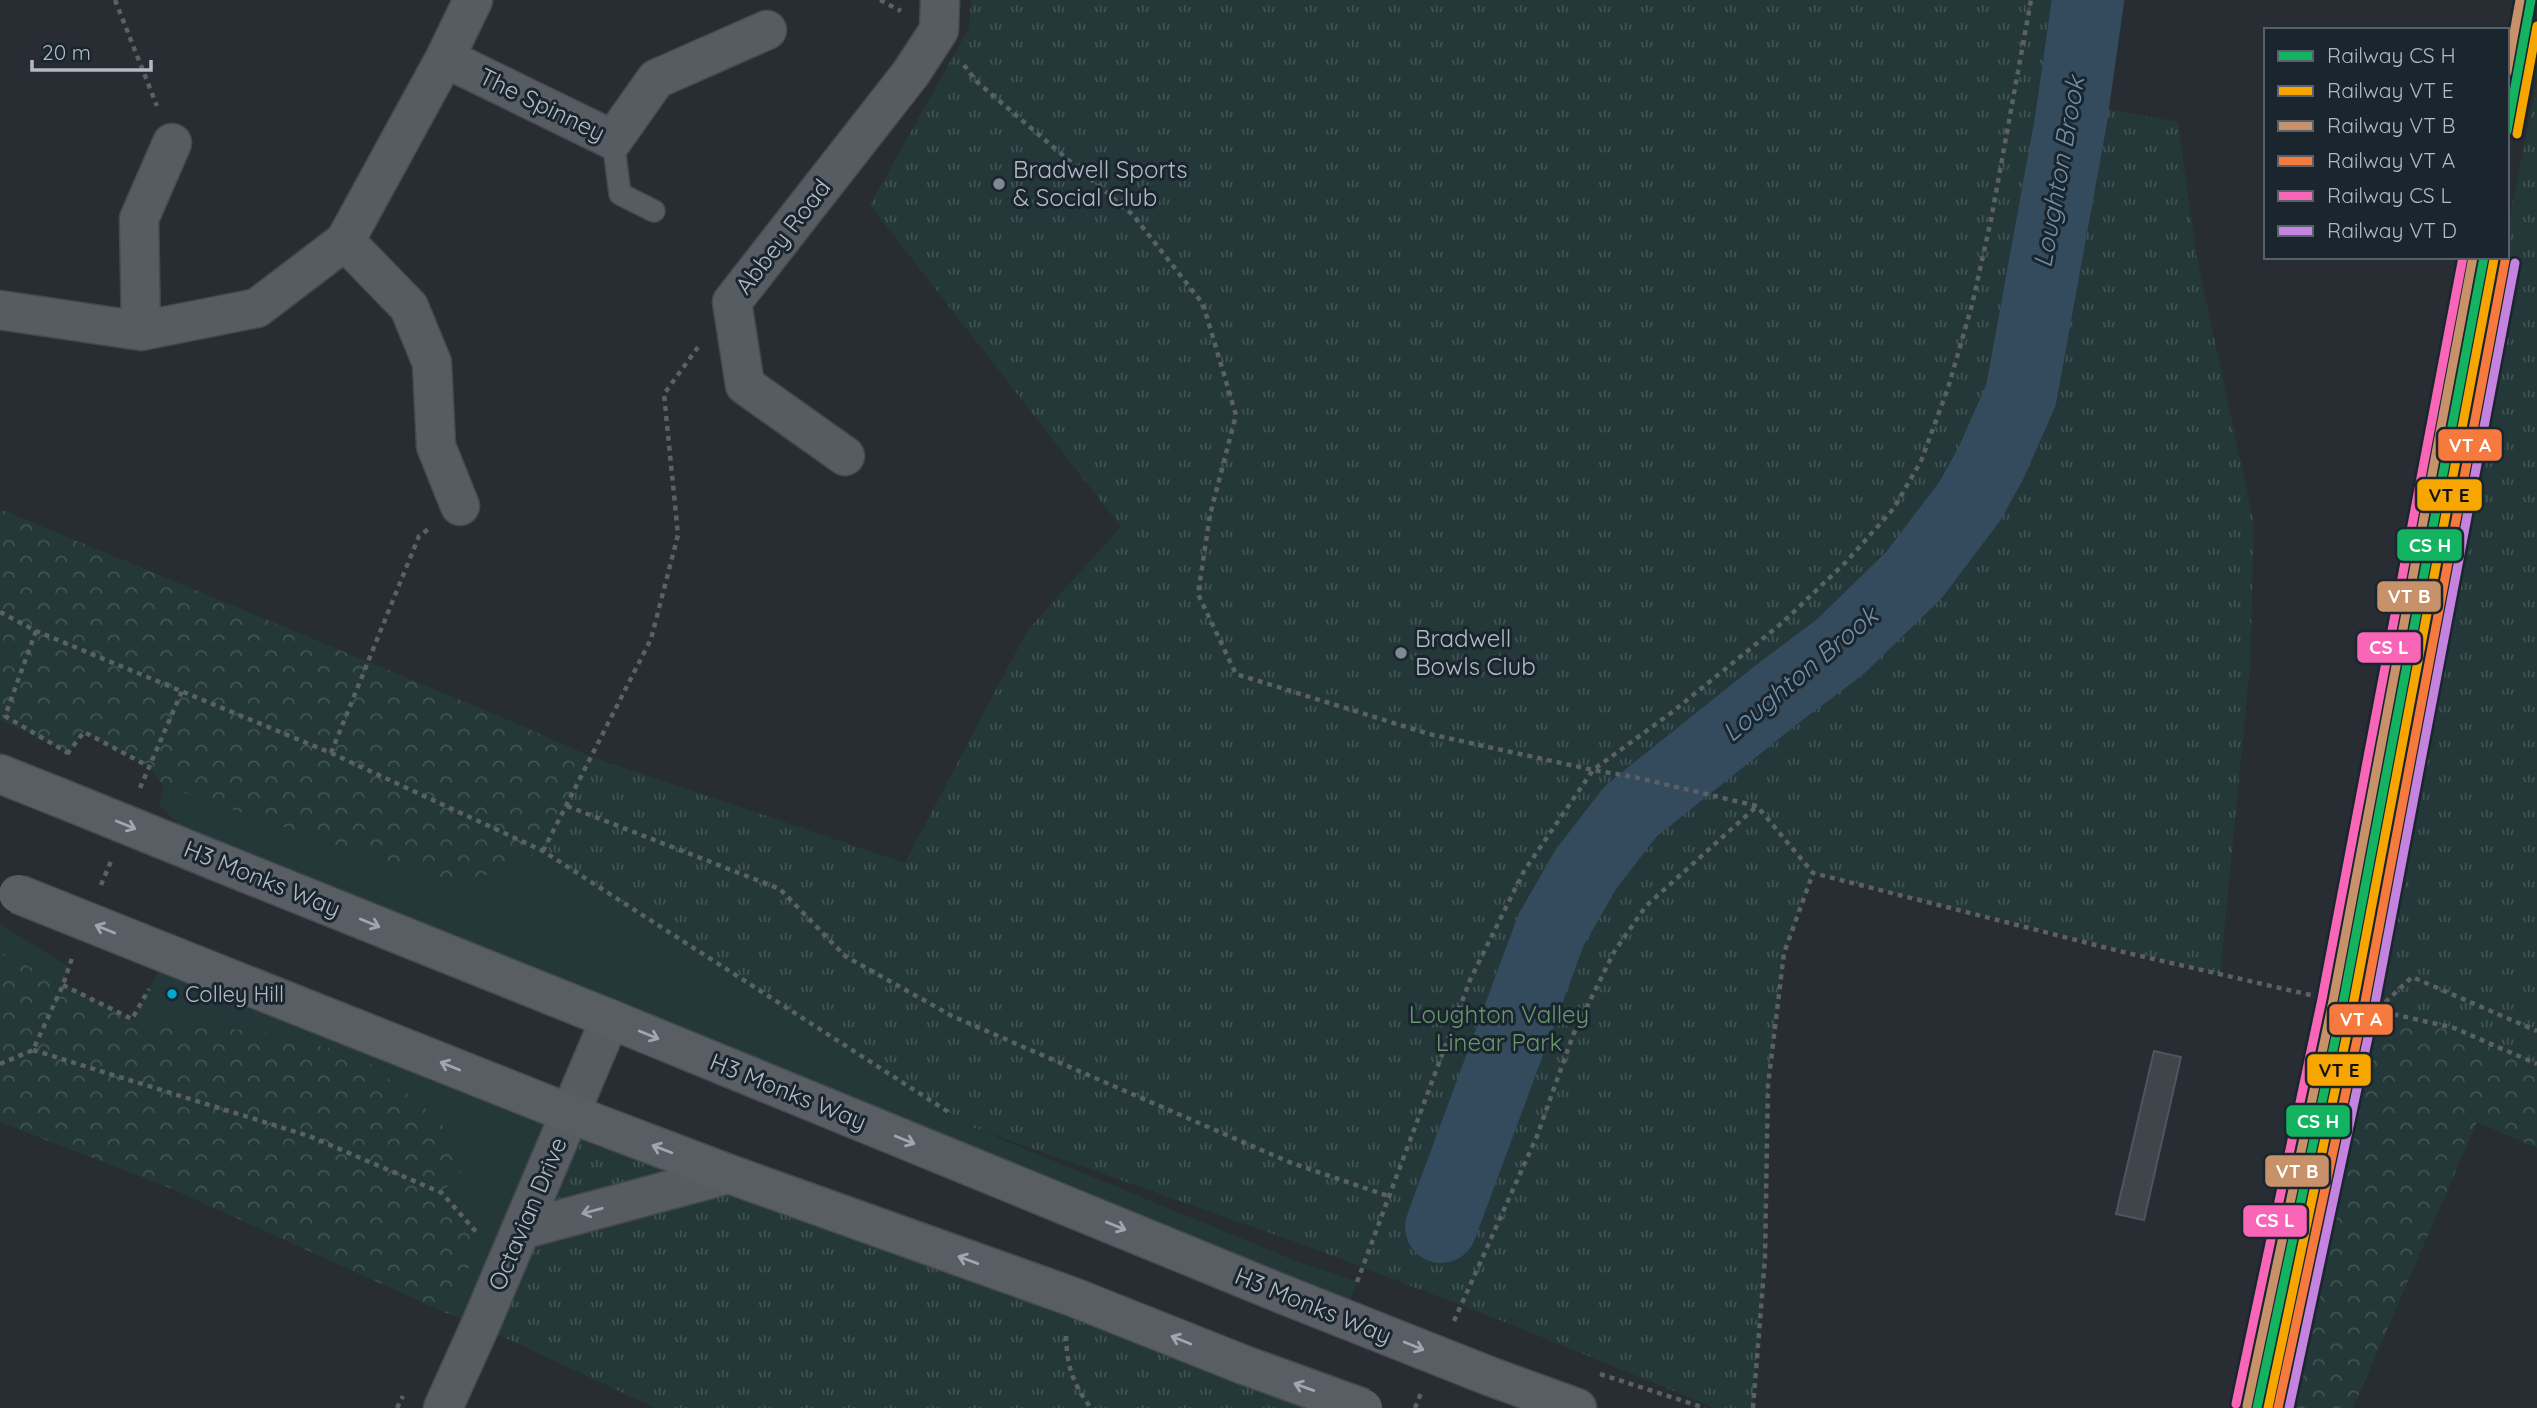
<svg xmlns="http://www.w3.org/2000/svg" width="2537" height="1408" font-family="Quicksand,sans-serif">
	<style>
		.grass { fill: #243839 }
		.forest { fill: url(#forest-crowns) }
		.park { fill: url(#park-tufts) }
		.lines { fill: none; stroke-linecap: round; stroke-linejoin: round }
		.river { stroke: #344a5d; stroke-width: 72 }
		.building { fill: #3f454a; stroke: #4f555c; stroke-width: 2 }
		.service-casing { stroke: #45494e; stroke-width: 24 }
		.minor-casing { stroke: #45494e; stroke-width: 41 }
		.primary-casing { stroke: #444a50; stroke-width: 41 }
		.path { stroke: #5a6065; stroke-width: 4.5; stroke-dasharray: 5 5; stroke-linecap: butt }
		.service { stroke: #575c62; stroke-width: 21 }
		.minor { stroke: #575c62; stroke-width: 38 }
		.primary { stroke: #595e64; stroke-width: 38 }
		.primary-bridge-casing { stroke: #444a50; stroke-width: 41; stroke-linecap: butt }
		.primary-bridge { stroke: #595e64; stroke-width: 38 }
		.rail-1-casing { stroke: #1a252e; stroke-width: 14 }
		.rail-2-casing { stroke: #1a252e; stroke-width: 14 }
		.rail-3-casing { stroke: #1a252e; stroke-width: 14 }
		.rail-4-casing { stroke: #1a252e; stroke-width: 14 }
		.rail-5-casing { stroke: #1a252e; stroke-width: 14 }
		.rail-6-casing { stroke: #1a252e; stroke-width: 14 }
		.rail-1 { stroke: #13b361; stroke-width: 9 }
		.rail-2 { stroke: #f7a600; stroke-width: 9 }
		.rail-3 { stroke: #c7916a; stroke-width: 9 }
		.rail-4 { stroke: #f6793e; stroke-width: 9 }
		.rail-5 { stroke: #fa66b7; stroke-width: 9 }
		.rail-6 { stroke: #c483df; stroke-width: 9 }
		.oneway { stroke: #9fa8b2 }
		.oneway2 { stroke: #9aa3ad }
		.poi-dot { fill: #808993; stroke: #1a252e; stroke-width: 2.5 }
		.bus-dot { fill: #00a9ce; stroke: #1a252e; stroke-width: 2.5 }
		.labels { text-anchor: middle; stroke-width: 6; stroke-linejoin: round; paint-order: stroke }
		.bus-label { font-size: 22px; fill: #b0bbc6; stroke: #1a252e; text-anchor: start }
		.street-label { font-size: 24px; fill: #b0bbc6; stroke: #1a252e }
		.poi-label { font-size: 24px; fill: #b0bbc6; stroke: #1a252e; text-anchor: start }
		.park-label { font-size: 24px; fill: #67976c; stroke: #1a252e }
		.water-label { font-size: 26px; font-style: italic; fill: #7090aa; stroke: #1a252e }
		.line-badge { stroke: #1a252e; stroke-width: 2.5 }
		.badge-label { font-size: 19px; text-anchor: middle; font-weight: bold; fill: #fff }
		.pale-badge-label { font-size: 19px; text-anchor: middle; font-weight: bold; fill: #111 }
	</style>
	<defs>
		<pattern id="forest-crowns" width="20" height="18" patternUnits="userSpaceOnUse" patternTransform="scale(1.75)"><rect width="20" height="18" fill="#243839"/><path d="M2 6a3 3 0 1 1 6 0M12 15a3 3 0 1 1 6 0" fill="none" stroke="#415354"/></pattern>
		<pattern id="park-tufts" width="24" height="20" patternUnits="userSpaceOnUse" patternTransform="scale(1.75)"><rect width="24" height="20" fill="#243839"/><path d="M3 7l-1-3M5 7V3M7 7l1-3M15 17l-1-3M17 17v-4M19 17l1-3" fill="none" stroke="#415354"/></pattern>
	</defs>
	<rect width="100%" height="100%" fill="#272d33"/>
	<path class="grass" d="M164 786 459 887 543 851 972 1127 1296 1261 1357 1281 1346 1311 216 861 159 805Z
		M0 924 69 967 63 985 0 952Z
		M168 954 571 1114 480 1326 448 1314 465 1281 442 1193 361 1056 261 1032 132 1019Z"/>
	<path class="forest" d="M0 509 508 720 592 757 543 851 459 887 164 786 148 766 84 732 68 753 0 719Z
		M0 952 132 1019 261 1032 361 1056 440 1121 466 1165 442 1193 477 1234 465 1281 448 1314 170 1188 0 1122Z
		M2343 1003 2454 1028 2537 1064V1148L2477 1122 2353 1408H2257Z"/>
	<path class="park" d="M971 0H2088L2073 103 2178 122 2196 253 2254 525 2250 666 2220 974 1813 873 1784 953 1768 1085 1765 1258 1753 1408H1715L1505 1322 1304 1245 972 1127 543 851 592 757 905 863 1027 631 1121 527 870 205 969 28Z
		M2537 82V1064L2454 1028 2343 1003 2362 948 2502 257H2507V230Z
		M571 1114 1363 1408H655L480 1326Z"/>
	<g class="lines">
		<path class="river" d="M1441 1227 1551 930 1586 869 1631 811 1776 695 1840 647 1914 575 1970 501 1991 463 2021 395 2071 120 2088 0"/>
	</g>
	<path class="building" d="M2154 1051 2181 1057 2144 1220 2116 1214Z"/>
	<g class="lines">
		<g class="service-casing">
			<path id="service" d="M613 140 620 194 654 211"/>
		</g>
		<g class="minor-casing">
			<path id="minor" d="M445 58 613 140 656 79 767 30
				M345 241 409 307 432 363 436 446 460 506
				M0 310 141 331 257 308 345 241 445 58 473 0
				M141 331 139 219 172 143
				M845 456 745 385 732 302 911 73 939 30 940 0
				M521 1230 729 1174
				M443 1408 480 1326 610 1019"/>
		</g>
		<g class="primary-casing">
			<path id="primary" d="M0 774 63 799
				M216 861 610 1019 1282 1294
				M168 954 571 1114 729 1174 1073 1297 1244 1365
				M1489 1376 1577 1408"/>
		</g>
		<path class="path" d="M115 0 157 106
			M880 0 901 11
			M964 65 976 81 1133 215 1203 304 1236 415 1210 515 1198 594 1236 674 1429 734 1593 770 1634 777 1757 806 1813 873 2119 951 2454 1028 2537 1064
			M0 612 36 631 331 753 543 851 950 1113
			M36 631 5 716 68 753
			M331 753 419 536 430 528
			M67 754 84 732 148 766
			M140 788 182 691
			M567 806 780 889 845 956 952 1016 1289 1162 1388 1196
			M543 851 651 639 678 535 664 394 698 347
			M101 885 111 861
			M63 985 132 1019 149 989
			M2378 1009 2412 977 2537 1031
			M33 1050 309 1136 442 1193 477 1233
			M0 1064 33 1050 63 985 72 958
			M1357 1282 1470 980 1524 871 1593 770 1671 713 1782 623 1847 561 1894 508 1921 461 1948 388 1972 305 1991 220 2031 0
			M1454 1321 1537 1136 1573 1035 1614 952 1646 906 1757 806
			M1066 1336C1067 1367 1073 1384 1091 1408
			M1600 1374 1705 1408
			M397 1408 403 1396
			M1415 1408 1421 1393
			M1753 1408 1765 1258 1768 1085 1784 953 1813 873"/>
		<use href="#service" class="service"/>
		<use href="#minor" class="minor"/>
		<use href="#primary" class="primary"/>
		<g class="primary-bridge-casing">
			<path id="primary-bridge" d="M63 799 216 861
				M18 894 168 954
				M1282 1294 1489 1376
				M1244 1365 1363 1408"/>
		</g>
		<use href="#primary-bridge" class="primary-bridge"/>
		<g class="rail-1-casing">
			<path id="rail-1" d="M2507 131 2531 0
				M2257 1408 2343 1003 2484 257"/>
		</g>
		<g class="rail-2-casing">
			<path id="rail-2" d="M2517 134 2537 26
				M2268 1408 2353 1005 2494 259"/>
		</g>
		<g class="rail-3-casing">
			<path id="rail-3" d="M2507 72 2520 0
				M2247 1406 2333 1001 2473 257"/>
		</g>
		<g class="rail-4-casing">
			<path id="rail-4" d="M2278 1408 2364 1007 2505 261"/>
		</g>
		<g class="rail-5-casing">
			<path id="rail-5" d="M2236 1404 2322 999 2463 257"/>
		</g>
		<g class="rail-6-casing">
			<path id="rail-6" d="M2289 1408 2374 1009 2515 263"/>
		</g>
		<use href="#rail-1" class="rail-1"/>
		<use href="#rail-2" class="rail-2"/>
		<use href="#rail-3" class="rail-3"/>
		<use href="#rail-4" class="rail-4"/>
		<use href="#rail-5" class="rail-5"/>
		<use href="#rail-6" class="rail-6"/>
	</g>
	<defs><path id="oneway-shaft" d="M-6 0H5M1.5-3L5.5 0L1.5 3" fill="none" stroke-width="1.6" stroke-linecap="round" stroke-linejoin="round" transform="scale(1.75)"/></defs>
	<g class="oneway">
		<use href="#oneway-shaft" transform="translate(126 825) rotate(22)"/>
		<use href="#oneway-shaft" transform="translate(370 923) rotate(22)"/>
		<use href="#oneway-shaft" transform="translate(105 929) rotate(-158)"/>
		<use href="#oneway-shaft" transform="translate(649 1035) rotate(22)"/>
		<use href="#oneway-shaft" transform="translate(450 1066) rotate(-158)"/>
		<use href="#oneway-shaft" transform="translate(905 1140) rotate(22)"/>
		<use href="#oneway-shaft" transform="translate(662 1149) rotate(-159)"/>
		<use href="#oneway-shaft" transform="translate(1116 1226) rotate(22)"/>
		<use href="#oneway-shaft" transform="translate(968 1260) rotate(-160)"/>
		<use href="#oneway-shaft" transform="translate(1181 1340) rotate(-158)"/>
		<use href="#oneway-shaft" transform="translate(1414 1346) rotate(22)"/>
		<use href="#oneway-shaft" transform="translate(1304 1387) rotate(-160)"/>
	</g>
	<use class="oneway2" href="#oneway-shaft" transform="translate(592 1211) rotate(165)"/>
	<g class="poi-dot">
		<circle cx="999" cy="184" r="7"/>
		<circle cx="1401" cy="653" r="7"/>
	</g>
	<circle class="bus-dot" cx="172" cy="994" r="6"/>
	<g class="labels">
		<g class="bus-label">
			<text x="185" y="1002">Colley Hill</text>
		</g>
		<g class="street-label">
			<text transform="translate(542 105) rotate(26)" y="8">The Spinney</text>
			<text transform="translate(783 237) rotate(-52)" y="8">Abbey Road</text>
			<text transform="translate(262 879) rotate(22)" y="8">H3 Monks Way</text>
			<text transform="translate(788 1092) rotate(22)" y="8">H3 Monks Way</text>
			<text transform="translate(528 1214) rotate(-67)" y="8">Octavian Drive</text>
			<text transform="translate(1313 1306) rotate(22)" y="8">H3 Monks Way</text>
		</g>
		<g class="poi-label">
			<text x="1013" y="178">Bradwell Sports<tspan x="1013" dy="28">&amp; Social Club</tspan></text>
			<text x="1415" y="647">Bradwell<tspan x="1415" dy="28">Bowls Club</tspan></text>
		</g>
		<g class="park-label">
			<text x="1499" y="1023">Loughton Valley<tspan x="1499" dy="28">Linear Park</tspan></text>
		</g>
		<g class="water-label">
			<text transform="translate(2059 172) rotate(-80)" y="9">Loughton Brook</text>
			<text transform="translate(1800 674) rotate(-40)" y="9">Loughton Brook</text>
		</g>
	</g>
	<g class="line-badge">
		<rect x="2437" y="428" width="66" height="34" rx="7" fill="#f6793e"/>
		<rect x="2416" y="478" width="67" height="34" rx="7" fill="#f7a600"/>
		<rect x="2396" y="528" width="67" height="34" rx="7" fill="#13b361"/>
		<rect x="2376" y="580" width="66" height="33" rx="7" fill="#c7916a"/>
		<rect x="2356" y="631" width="66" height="33" rx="7" fill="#fa66b7"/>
		<rect x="2328" y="1003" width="66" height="33" rx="7" fill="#f6793e"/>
		<rect x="2306" y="1053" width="66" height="34" rx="7" fill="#f7a600"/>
		<rect x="2285" y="1104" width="66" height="34" rx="7" fill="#13b361"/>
		<rect x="2264" y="1154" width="66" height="34" rx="7" fill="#c7916a"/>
		<rect x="2242" y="1204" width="66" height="34" rx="7" fill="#fa66b7"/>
	</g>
	<g class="badge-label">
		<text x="2470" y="452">VT A</text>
		<text x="2430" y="552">CS H</text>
		<text x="2409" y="603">VT B</text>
		<text x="2389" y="654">CS L</text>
		<text x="2361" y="1026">VT A</text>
		<text x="2318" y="1128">CS H</text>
		<text x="2297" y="1178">VT B</text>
		<text x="2275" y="1227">CS L</text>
	</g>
	<g class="pale-badge-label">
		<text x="2449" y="502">VT E</text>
		<text x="2339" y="1077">VT E</text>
	</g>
	<rect x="2264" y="28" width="245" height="231" fill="#1a252e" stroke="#56616b" stroke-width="2"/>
	<rect x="2278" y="51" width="35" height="10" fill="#13b361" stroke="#56616b" stroke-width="2"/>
	<text x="2327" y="63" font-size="21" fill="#b0bbc6">Railway CS H</text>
	<rect x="2278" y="86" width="35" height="10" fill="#f7a600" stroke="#56616b" stroke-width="2"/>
	<text x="2327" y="98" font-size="21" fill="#b0bbc6">Railway VT E</text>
	<rect x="2278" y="121" width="35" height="10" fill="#c7916a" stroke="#56616b" stroke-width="2"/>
	<text x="2327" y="133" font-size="21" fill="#b0bbc6">Railway VT B</text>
	<rect x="2278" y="156" width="35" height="10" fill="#f6793e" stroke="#56616b" stroke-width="2"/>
	<text x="2327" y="168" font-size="21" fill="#b0bbc6">Railway VT A</text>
	<rect x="2278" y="191" width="35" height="10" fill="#fa66b7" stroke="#56616b" stroke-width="2"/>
	<text x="2327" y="203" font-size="21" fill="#b0bbc6">Railway CS L</text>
	<rect x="2278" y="226" width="35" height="10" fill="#c483df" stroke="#56616b" stroke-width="2"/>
	<text x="2327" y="238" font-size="21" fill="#b0bbc6">Railway VT D</text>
	<path d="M32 60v10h119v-10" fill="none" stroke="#b0bbc6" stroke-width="3.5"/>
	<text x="42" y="60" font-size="21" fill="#b0bbc6" stroke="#1a252e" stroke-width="5" paint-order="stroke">20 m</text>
</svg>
